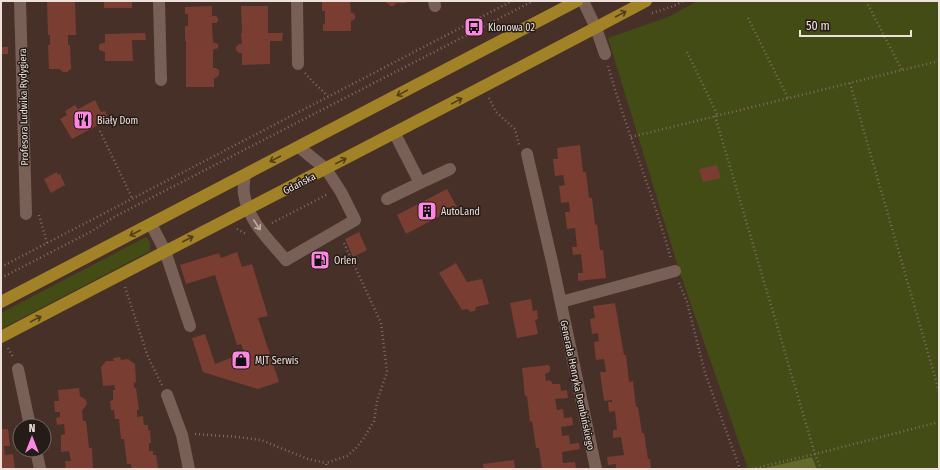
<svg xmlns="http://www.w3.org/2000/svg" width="940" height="470" font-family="'Fira Sans Condensed',sans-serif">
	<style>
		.green { fill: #444c15 }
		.forest { fill: #616a2b }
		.building { fill: #7a3d32 }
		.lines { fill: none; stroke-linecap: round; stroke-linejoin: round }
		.path { stroke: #7f6c65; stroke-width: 2.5; stroke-dasharray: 1 3; stroke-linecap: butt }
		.minor { stroke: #786057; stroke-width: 12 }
		.major { stroke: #a28226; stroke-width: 12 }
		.oneway { stroke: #513f1c }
		.oneway2 { stroke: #bfada6 }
		.labels { text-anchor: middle; stroke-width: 3; stroke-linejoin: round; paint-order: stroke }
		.poi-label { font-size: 10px; fill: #eee0db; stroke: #251b17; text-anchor: start }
		.street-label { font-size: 10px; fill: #eee0db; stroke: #251b17 }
	</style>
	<rect width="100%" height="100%" fill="#463028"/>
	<path class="green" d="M698 1H939V469H817L812 457 760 469H748L679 270 608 38 668 17Z
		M146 237 150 242V251L1 329V313Z"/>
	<path class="forest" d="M812 457 817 469H760Z"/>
	<path class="building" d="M47 1H75L76 35H68V45H70L71 69 67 72H63L59 69H49L48 45H50V35H48Z
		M104 1H132V8H104Z
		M322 1H350L351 13H353L355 15V19L351 21V31H323V24H325V11H322Z
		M386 1H406V3H396L394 6H390L388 3H386Z
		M212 6V16H216L218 18V21L216 23H212L213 42 218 44V48L213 50V68H216L219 70V75L216 78H214V87H186V41H185V26H188V14H185V7Z
		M241 6H268V33H283L282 41H270V64L242 65V53H239L236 50V47L239 44H242L241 33 261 32 242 33Z
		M145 33 146 40H132L133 61H105V52L99 50V45L102 43H105V34Z
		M1 47H8V54H1Z
		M95 100 101 112 105 111 108 117 105 119 106 121 72 139 60 119 67 115 65 111 75 105 78 109Z
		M580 145 583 172H586L589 198H592L595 225 597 224 600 250H603L606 278 578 281V273H583L581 254 573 255 572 247H577L575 228 567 229 565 212H570L569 202 561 203 559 186 565 185 563 175 555 176 553 159H558L557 148Z
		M717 165 721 178 703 182 699 169Z
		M57 172 58 175 60 174 65 185 51 193 44 179Z
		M447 189 457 207 406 234 397 215Z
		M359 232 367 250 353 257 345 239Z
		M322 251 328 263 317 268 311 257Z
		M237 252 242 267 252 264 268 316 258 318 279 382 258 389 203 372 192 338 205 334 215 364 236 356 237 358 245 355 241 344 237 345 215 275 186 284 180 265 219 253 221 258Z
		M456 263 467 282 482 279 489 304 476 307 475 311 470 312 468 309 462 310 439 273Z
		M531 299 533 311 537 310 538 319 535 320 538 334 517 338 510 303Z
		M615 303 624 355H626L629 382 633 381 636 407H638L642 433H644L648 459H650L651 469H616V464L608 465 607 457 624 455 621 437 613 438V430H617L615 411 609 412 608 402H612V400L604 401 600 372H606L604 359 596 360 594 342 599 341 598 333 592 334 590 319 595 318 593 306Z
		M120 357 121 360 128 359 135 364 136 382 134 383V388H136L139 410H137V417L143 416 144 425H148V430H150L151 443H149V451H153V455H156L158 468 132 469 131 464H127L124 439H121L119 419H115L114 410H111L110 401 113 400V390H115L114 385 103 386 101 367 106 361H114L113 358Z
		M548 365 550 367V371L548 373 545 374 546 381 549 380 552 382V384H560L561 391 567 390 568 398 555 399 557 410 563 409 564 418 572 417 573 425 561 427 562 436 569 435 570 444 579 443 580 449 562 452 563 463 575 462 576 469H542L539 448H536L532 421 530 422 527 396H525L522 368Z
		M79 388 80 396 86 400 87 404 82 411 83 421H86L89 448H92L93 469H66L65 461H71L69 451 61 452V435L65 434 64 424 57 425 56 418 60 417V412H55L54 401H59L58 390Z
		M1 429H8L10 446H4L5 455 13 454 15 469H1Z
		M514 460 515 469H484L483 464Z"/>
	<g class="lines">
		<path class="path" d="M866 1 902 70
			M652 13 671 7 684 1
			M748 18 788 98
			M687 52 718 116
			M608 66C627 132 653 194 671 259
			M305 73 312 81 328 96
			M850 83 939 391
			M489 98 496 112 515 129 519 145
			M715 116 815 454 821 469
			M100 131 132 198
			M631 137 939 61
			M39 215 47 243
			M272 223 328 194
			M237 229 246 234
			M1 267 512 1
			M1 278 92 231 116 216 533 1
			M679 283 687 302 705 373 740 469
			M125 287 148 357 162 385
			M8 348 13 357
			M195 434 238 437 261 440 308 459 326 463
			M327 469 326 463 347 456 356 448 364 438 374 421 377 401 387 372 381 323 343 241
			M752 469 815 454 939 422"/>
		<path class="minor" d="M20 1 26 214
			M159 1 161 80
			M297 1 298 64
			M434 1 435 6
			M583 1 596 28 605 54
			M527 154 553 266 596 469
			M245 175C244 181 243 188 244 194 248 221 269 240 286 260L355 220 341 192 326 169 299 147
			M420 183 450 169
			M387 199 420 183 395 134
			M151 224 165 251 190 326
			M561 302 675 271
			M18 369 30 426
			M167 395 182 435 189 469
			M36 450 40 469"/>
		<path class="major" d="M1 302 577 1
			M1 337C216 224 432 115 646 1"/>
	</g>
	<defs><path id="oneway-shaft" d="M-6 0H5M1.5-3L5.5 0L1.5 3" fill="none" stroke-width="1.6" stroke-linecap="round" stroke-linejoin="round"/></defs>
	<g class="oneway">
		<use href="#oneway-shaft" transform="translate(621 14) rotate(-28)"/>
		<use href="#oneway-shaft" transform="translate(402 93) rotate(152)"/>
		<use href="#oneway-shaft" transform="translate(457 101) rotate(-28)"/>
		<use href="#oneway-shaft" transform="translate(275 159) rotate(152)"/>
		<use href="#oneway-shaft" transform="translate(341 161) rotate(-27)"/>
		<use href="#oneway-shaft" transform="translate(135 233) rotate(153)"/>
		<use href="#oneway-shaft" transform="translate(188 239) rotate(-27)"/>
		<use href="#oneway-shaft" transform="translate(36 319) rotate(-28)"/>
	</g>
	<use class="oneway2" href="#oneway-shaft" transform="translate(257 225) rotate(57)"/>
	<defs>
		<g id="bus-square" transform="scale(1)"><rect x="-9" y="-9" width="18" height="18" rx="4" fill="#fd86e1" stroke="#251b17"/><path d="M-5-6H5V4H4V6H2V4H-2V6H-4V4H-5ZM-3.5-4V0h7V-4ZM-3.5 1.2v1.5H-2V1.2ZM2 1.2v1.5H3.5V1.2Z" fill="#111"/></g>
		<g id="restaurant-square" transform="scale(1)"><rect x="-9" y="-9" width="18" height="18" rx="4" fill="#fd86e1" stroke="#251b17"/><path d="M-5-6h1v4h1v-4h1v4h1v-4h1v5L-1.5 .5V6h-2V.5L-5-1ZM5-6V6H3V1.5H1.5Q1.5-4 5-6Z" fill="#111"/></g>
		<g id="building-square" transform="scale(1)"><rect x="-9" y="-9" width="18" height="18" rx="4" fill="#fd86e1" stroke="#251b17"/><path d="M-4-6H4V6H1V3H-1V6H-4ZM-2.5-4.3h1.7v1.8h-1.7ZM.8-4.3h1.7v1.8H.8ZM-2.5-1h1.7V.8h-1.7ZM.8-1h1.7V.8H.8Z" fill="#111"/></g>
		<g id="fuel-square" transform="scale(1)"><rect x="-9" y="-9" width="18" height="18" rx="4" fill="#fd86e1" stroke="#251b17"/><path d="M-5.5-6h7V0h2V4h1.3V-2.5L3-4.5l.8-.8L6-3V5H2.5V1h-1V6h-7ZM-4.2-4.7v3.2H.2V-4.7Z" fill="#111"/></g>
		<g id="shop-square" transform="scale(1)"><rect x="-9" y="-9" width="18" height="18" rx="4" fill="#fd86e1" stroke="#251b17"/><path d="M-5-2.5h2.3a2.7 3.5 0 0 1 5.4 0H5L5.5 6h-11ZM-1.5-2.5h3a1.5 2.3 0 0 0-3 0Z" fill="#111"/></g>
	</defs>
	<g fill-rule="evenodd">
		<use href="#bus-square" x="474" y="27"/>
		<use href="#restaurant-square" x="83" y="120"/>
		<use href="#building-square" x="427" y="211"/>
		<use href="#fuel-square" x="320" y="260"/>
		<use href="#shop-square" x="241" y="360"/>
	</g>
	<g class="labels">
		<g class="poi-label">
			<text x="488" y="31">Klonowa 02</text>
			<text x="97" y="124">Biały Dom</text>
			<text x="441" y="215">AutoLand</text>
			<text x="334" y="264">Orlen</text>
			<text x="255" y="364">MJT Serwis</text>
		</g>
		<g class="street-label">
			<text transform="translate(23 107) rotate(-91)" y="4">Profesora Ludwika Rydygiera</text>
			<text transform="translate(299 183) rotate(-27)" y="4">Gdańska</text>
			<text transform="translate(578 385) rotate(78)" y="4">Generała Henryka Dembińskiego</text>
		</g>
	</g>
	<rect width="940" height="470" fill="none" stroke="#eee0db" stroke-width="4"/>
	<g transform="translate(32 438)"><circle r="19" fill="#251b17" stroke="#756a65"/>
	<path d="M0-3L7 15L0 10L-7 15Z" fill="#fd86e1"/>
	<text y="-6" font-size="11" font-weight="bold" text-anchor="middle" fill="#eee0db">N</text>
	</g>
	<path d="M800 30v6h111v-6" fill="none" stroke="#eee0db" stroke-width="2"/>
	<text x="806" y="30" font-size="12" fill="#eee0db" stroke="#251b17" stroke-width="3" paint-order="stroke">50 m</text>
</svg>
